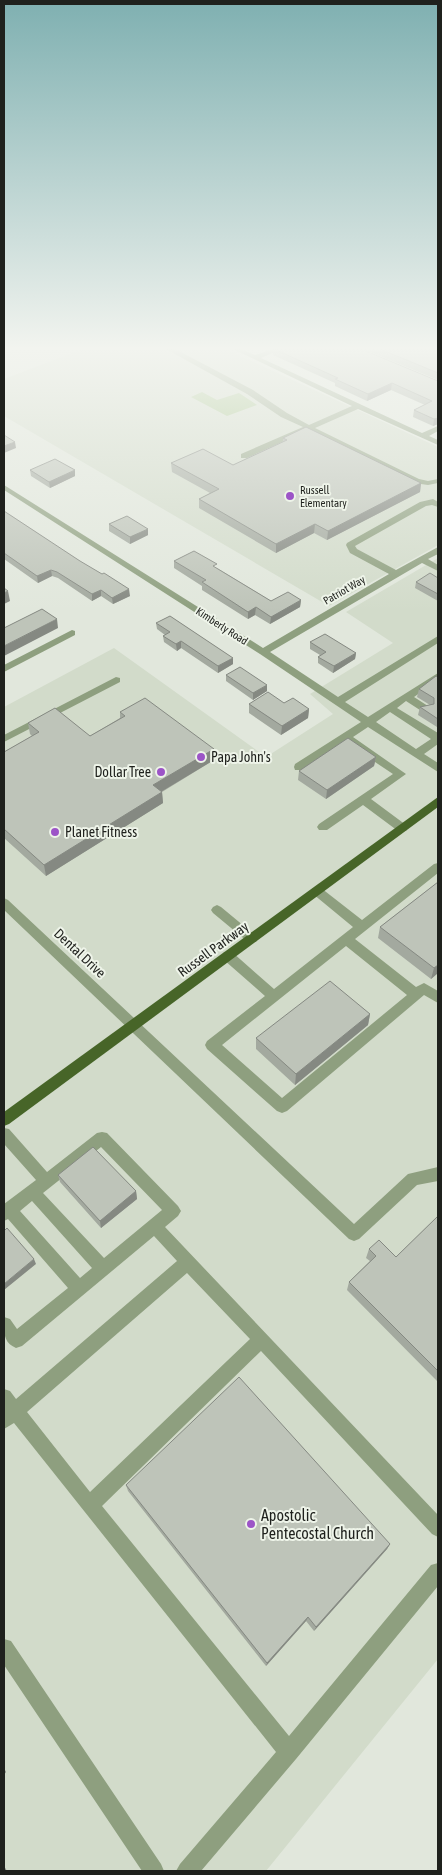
<svg xmlns="http://www.w3.org/2000/svg" width="442" height="1875" font-family="'Asap Condensed',sans-serif">
	<style>
		.built { fill: #d2dbca }
		.green { fill: #a1c284 }
		.lines { fill: none; stroke-linecap: round; stroke-linejoin: round }
		.minor { fill: #8e9f7f; fill-rule: evenodd }
		.major { fill: #476528; fill-rule: evenodd }
		.wall { fill: #a3a99f }
		.shaded-wall { fill: #858982 }
		.building { fill: #bec4b9; stroke: #858982 }
		.poi-dot { fill: #9c54c7; stroke: #eef4e9; stroke-width: 2 }
		.labels { text-anchor: middle; stroke-width: 4; stroke-linejoin: round; paint-order: stroke }
		.far-poi-label { font-size: 11px; fill: #1f211d; stroke: #eef4e9; text-anchor: start }
		.far-street-label { font-size: 11px; fill: #1f211d; stroke: #eef4e9 }
		.poi-label { font-size: 14px; fill: #1f211d; stroke: #eef4e9; text-anchor: start }
		.street-label { font-size: 14px; fill: #1f211d; stroke: #eef4e9 }
		.near-poi-label { font-size: 16px; fill: #1f211d; stroke: #eef4e9; text-anchor: start }
	</style>
	<rect width="100%" height="100%" fill="#e1e7dc"/>
	<path class="built" d="M83 349H225L438 447V545L329 606 4 416V379Z
		M438 558V1659L266 1871H4V707L114 648 266 757 333 714 310 694 393 643 346 612Z"/>
	<path class="green" d="M202 392 217 400 239 393 257 405 227 416 191 397Z"/>
	<g class="lines">
		<path class="minor" d="M166 349H175L253 390 287 413 309 425 352 406 233 349H241L255 355 273 349H282L261 358 422 433 438 426V431L429 436 438 440V445L358 409 315 428 419 479 428 481 438 479V483L428 485 414 483 309 430 247 458H241V454L303 427 281 417 247 394Z
			M4 485 263 648 389 574 350 553 346 545 347 543 420 502 433 499 438 502V507L432 505 426 506 355 546 357 549 396 570 438 547V554L428 559 438 565V571L422 563 270 652 338 697 438 636V643L345 702 368 717 438 673V680L414 697 431 708 432 710 431 712H423L406 701 397 708 438 733V744L424 754 438 763V772L368 727 353 737 406 774 371 799 406 825 408 828 406 831H398L363 805 327 830H319L317 827 319 824 393 774 345 742 303 770H295L294 767 295 764 361 722 260 654 4 490ZM390 712 431 739 416 749 376 722Z
			M72 630 75 631V635L4 672V665Z
			M116 677 120 678V682L4 742V735Z
			M438 863V873L355 939 416 987 424 983 438 991V1003L424 995 287 1111 282 1113 277 1111 207 1049 205 1045 207 1041 265 996 224 960 222 956 224 952H232L274 989 353 927 313 894 311 891 313 888H321L362 920 434 864ZM346 946 407 995 282 1098 222 1045Z
			M4 898 8 900 354 1224 408 1174 438 1167V1181L417 1185 359 1239 354 1241 349 1239 4 910Z
			M217 905 221 907 256 936 258 939 256 942H248L213 913 211 910 213 907Z
			M4 1128 9 1129 47 1172 97 1133 102 1132 107 1133 178 1206 181 1211 178 1216 165 1227 438 1515V1537L432 1534 261 1351 102 1506 289 1736 431 1565 438 1563V1586L296 1759 201 1871H176L180 1864 276 1752 14 1423 4 1429V1389L10 1391 16 1399 177 1261 154 1236 22 1346 16 1348C2 1342 4 1330 4 1317L10 1319 17 1329 68 1288 8 1219 4 1221V1204L36 1180 4 1144ZM101 1147 162 1210 104 1258 43 1193ZM32 1201 92 1268 80 1278 20 1211ZM187 1273 250 1339 90 1492 27 1412Z
			M4 1639 11 1641 161 1864 164 1871H142L4 1665Z"/>
		<path class="major" d="M438 797V807L9 1124 4 1126V1112Z"/>
	</g>
	<path class="wall" d="M273 349 438 381V424L433 426 413 417 414 410 425 405 391 390 367 401 335 386V383L273 355Z
		M363 349H438V380Z
		M283 438 421 483 420 492 327 540 314 533 276 553 199 508V499L210 493 172 472 171 463 233 465 283 442Z
		M30 470 75 476 50 488 31 476Z
		M4 511 130 596 113 604 101 596 92 601 58 578 52 576 38 583 4 559Z
		M109 524 148 535 130 544 109 531Z
		M174 561 217 568 271 601 301 600 300 607 270 624 255 615 248 619 202 590V586L174 568Z
		M438 578V601L415 588 416 582Z
		M156 623 233 664 218 673 181 648 177 651 164 642 163 636 165 635 157 629Z
		M310 642 356 653 355 659 333 673 318 663V657L320 655 310 649Z
		M226 675 267 691 253 700 226 681Z
		M438 677V726L437 727 418 715 420 707 430 705 417 697 419 689Z
		M284 703 309 709 308 718 281 735 249 713V704Z
		M120 712 214 749V760L162 792 163 803 46 876 4 838V752L32 736 30 734 28 723 90 736 120 718Z
		M376 757 374 766 326 799 298 780 299 771Z
		M438 882V973L431 979 378 938 380 927Z
		M370 1014 368 1025 295 1085 256 1049V1038Z
		M58 1175 136 1191 137 1199 101 1228 60 1182Z
		M438 1216V1382L347 1290 349 1282 370 1261 366 1258 369 1249 396 1257Z
		M126 1485 390 1544 387 1549 314 1631 306 1621 266 1666 128 1491Z"/>
	<path class="shaded-wall" d="M392 383 391 390 367 401 368 394Z
		M438 418V424L433 426 434 419Z
		M15 442 16 448 4 453V446Z
		M75 470V476L50 488 49 482Z
		M421 483 420 492 327 540 328 531Z
		M315 524 314 533 276 553V544Z
		M148 529V535L130 544V537Z
		M51 570 52 576 38 583 37 576Z
		M129 589 130 596 113 604 112 598Z
		M101 590V596L92 601V594Z
		M8 591 10 601 4 604V593Z
		M301 600 300 607 270 624 271 617Z
		M256 607 255 615 248 619V612Z
		M57 619 58 628 4 656V646Z
		M181 641V648L177 651 176 644Z
		M356 653 355 659 333 673 334 666Z
		M233 658V664L218 673V666Z
		M267 685V691L253 700V693Z
		M309 709 308 718 281 735 282 726Z
		M214 749V760L154 796 153 785Z
		M376 757 374 766 326 799 327 790Z
		M162 792 163 803 46 876 44 865Z
		M438 965V973L431 979 434 968Z
		M370 1014 368 1025 295 1085 296 1074Z
		M136 1191 137 1199 101 1228 100 1221Z
		M34 1259 36 1264 4 1290V1284Z
		M390 1544 387 1549 314 1631 316 1627Z
		M308 1617 306 1621 266 1666 267 1663Z
		M4 1768 6 1772 4 1775Z
		M4 1866 7 1871H4Z"/>
	<path class="building" d="M274 349H361L438 381V418L434 419 414 410 432 401 392 383 368 394 335 379 338 378Z
		M380 349H438V373Z
		M306 427 421 483 328 531 315 524 276 544 199 499 219 489 171 463 203 449 233 465 287 440 283 438Z
		M4 435 15 442 4 446Z
		M55 459 75 470 49 482 30 470Z
		M4 511 80 561 102 574 104 573 129 589 112 598 101 590 92 594 57 572 51 570 37 576 4 553Z
		M127 516 148 529 130 537 109 524Z
		M194 551 217 564 213 566 271 601 288 592 301 600 271 617 256 607 248 612 202 582 206 580 174 561Z
		M430 573 438 578V594L416 582Z
		M4 588 8 591 4 593Z
		M42 609 57 619 4 646V628Z
		M170 616 233 658 218 666 181 641 176 644 163 636 170 632 156 623Z
		M325 634 356 653 334 666 318 657 326 652 310 642Z
		M240 667 267 685 253 693 226 675Z
		M436 676 438 677V719L420 707 434 704V698L419 689Z
		M268 692 284 703 293 698 309 709 282 726 249 704Z
		M145 698 214 749 153 785 162 792 44 865 4 829V752L39 732 28 723 55 708 90 736 125 716 120 712Z
		M348 738 376 757 327 790 299 771Z
		M438 882V965L434 968 380 927Z
		M330 981 370 1014 296 1074 256 1038Z
		M93 1147 136 1191 100 1221 58 1175Z
		M438 1216V1371L349 1282 376 1256 369 1249 379 1240 396 1257Z
		M7 1228 34 1259 4 1284V1231Z
		M239 1377 390 1544 316 1627 308 1617 267 1663 126 1485Z"/>
	<linearGradient id="sky" x2="0" y2="1"><stop stop-color="#7fb0b1"/><stop offset="0.57" stop-color="#f2f4ef"/><stop offset="1" stop-color="#f2f4ef" stop-opacity="0"/></linearGradient>
	<rect width="442" height="611" fill="url(#sky)"/>
	<g class="poi-dot">
		<circle cx="290" cy="496" r="5"/>
		<circle cx="201" cy="757" r="5"/>
		<circle cx="161" cy="772" r="5"/>
		<circle cx="55" cy="832" r="5"/>
		<circle cx="251" cy="1524" r="5"/>
	</g>
	<g class="labels">
		<g class="far-poi-label">
			<text x="300" y="494">Russell<tspan x="300" dy="13">Elementary</tspan></text>
		</g>
		<g class="far-street-label">
			<text transform="translate(344 590) rotate(-30)" y="4">Patriot Way</text>
			<text transform="translate(222 626) rotate(33)" y="4">Kimberly Road</text>
		</g>
		<g class="poi-label">
			<text x="211" y="762">Papa John's</text>
			<text x="151" y="777" text-anchor="end">Dollar Tree</text>
			<text x="65" y="837">Planet Fitness</text>
		</g>
		<g class="street-label">
			<text transform="translate(213 949) rotate(-36)" y="5">Russell Parkway</text>
			<text transform="translate(80 953) rotate(43)" y="5">Dental Drive</text>
		</g>
		<g class="near-poi-label">
			<text x="261" y="1521">Apostolic<tspan x="261" dy="18">Pentecostal Church</tspan></text>
		</g>
	</g>
	<rect width="442" height="1875" fill="none" stroke="#1f211d" stroke-width="10"/>
</svg>
